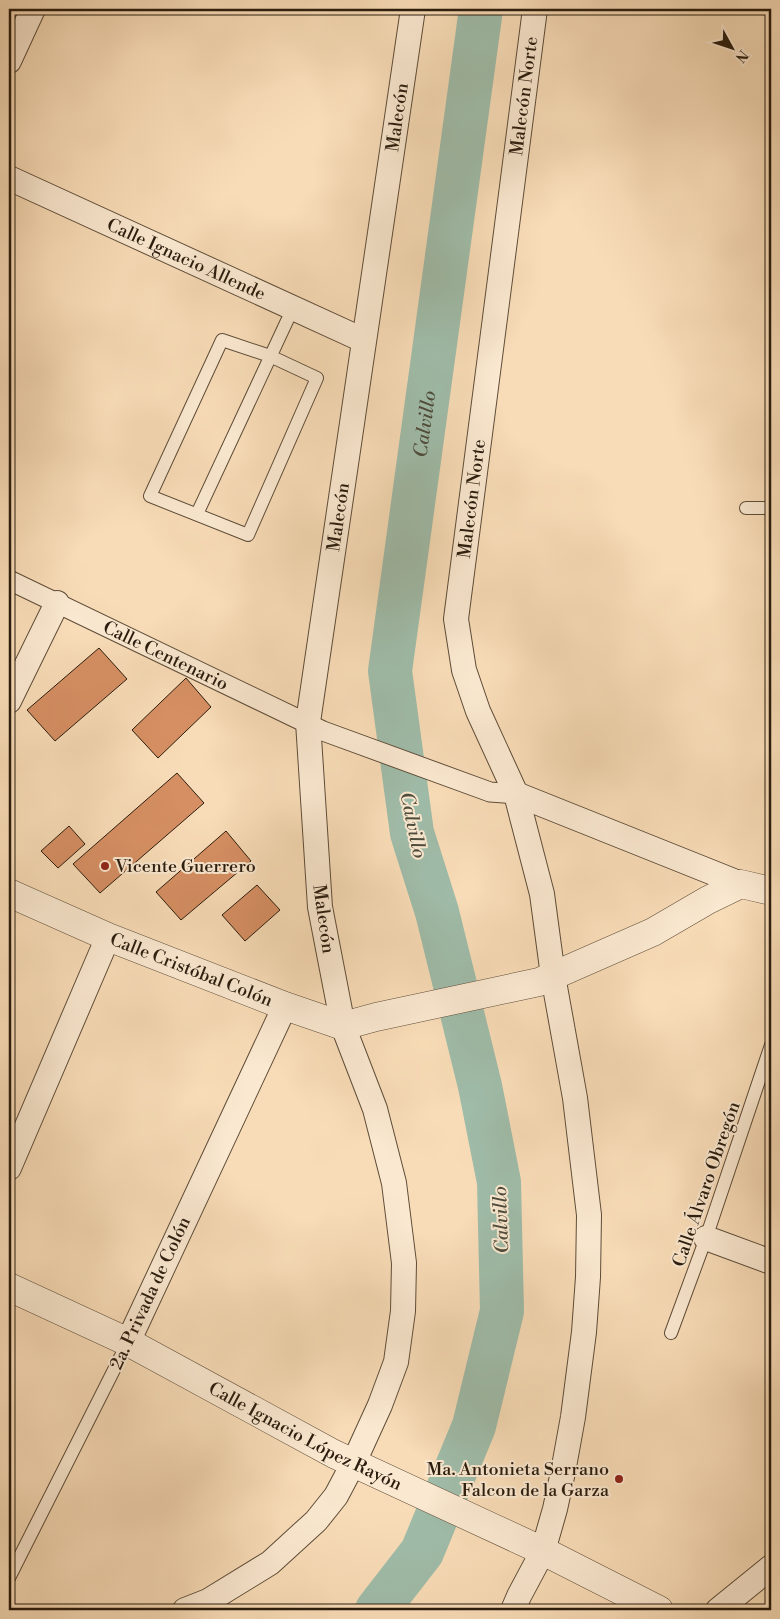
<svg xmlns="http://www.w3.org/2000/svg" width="780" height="1619" font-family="'Libre Bodoni',serif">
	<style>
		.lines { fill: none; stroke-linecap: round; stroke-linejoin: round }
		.river { stroke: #9fbca9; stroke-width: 44 }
		.building { fill: #d68f63; stroke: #2a1c0e }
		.service-casing { stroke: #5e4c38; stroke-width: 14 }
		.pedestrian-casing { stroke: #5e4c38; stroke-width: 21 }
		.minor-casing { stroke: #5e4c38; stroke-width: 26 }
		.tertiary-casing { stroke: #5e4c38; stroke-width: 29 }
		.service { stroke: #fae8d0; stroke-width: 12 }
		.pedestrian { stroke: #fae8d0; stroke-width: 19 }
		.minor { stroke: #fae8d0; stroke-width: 24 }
		.tertiary { stroke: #fae8d0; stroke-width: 28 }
		.poi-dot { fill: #8f2418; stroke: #fae8d0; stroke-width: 2 }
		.labels { text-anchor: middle; stroke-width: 4; stroke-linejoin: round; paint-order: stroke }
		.street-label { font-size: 18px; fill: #2a1c0e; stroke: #fae8d0 }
		.poi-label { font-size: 18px; fill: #2a1c0e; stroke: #fae8d0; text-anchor: start }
		.water-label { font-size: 19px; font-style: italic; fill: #4d4c3c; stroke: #fae8d0 }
	</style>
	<rect width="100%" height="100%" fill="#f8dcb7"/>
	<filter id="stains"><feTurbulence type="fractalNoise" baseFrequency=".004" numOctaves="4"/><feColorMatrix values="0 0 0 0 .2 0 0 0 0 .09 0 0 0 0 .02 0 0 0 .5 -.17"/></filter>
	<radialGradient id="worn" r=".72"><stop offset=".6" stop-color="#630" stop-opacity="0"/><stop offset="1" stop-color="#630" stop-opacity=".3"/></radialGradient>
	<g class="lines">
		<path class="river" id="s1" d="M377 1610 422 1552 474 1426 502 1311 499 1182 480 1086 437 912 412 833 390 671 481 9"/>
	</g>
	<path class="building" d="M99 648 127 679 55 741 27 710Z
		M186 678 211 707 158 758 132 730Z
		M177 773 204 803 100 893 73 864Z
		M69 826 85 844 58 868 41 851Z
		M226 831 251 861 181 920 156 892Z
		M257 885 280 910 245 941 222 915Z"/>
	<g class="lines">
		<g class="service-casing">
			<path id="service" d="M222 340 270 356 317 378 248 535 150 496Z
				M746 508H771
				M197 514 293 308
				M671 1333 706 1238 771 1045
				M9 1578 128 1342"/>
		</g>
		<g class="pedestrian-casing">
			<g id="pedestrian">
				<path id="s2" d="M9 580 323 731 490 792 516 794"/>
			</g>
		</g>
		<g class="minor-casing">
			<g id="minor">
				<path d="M9 61 33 9"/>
				<path id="s3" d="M9 178 363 340"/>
				<path d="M9 701 57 603"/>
				<path d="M516 794 741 884"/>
				<path d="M9 1168 108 937"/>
				<path d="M706 1238 771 1262"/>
				<path d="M128 1342 285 1006"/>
				<path id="s4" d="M185 1610 208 1601 270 1563 316 1521 336 1496 354 1462 380 1405 396 1362 403 1311 404 1263 394 1183 375 1109 343 1026 320 907 308 722 413 9"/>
				<path id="s5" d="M513 1610 519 1596 543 1551 555 1509 563 1472 573 1417 584 1332 588 1277 589 1215 575 1098 553 976 542 894 516 794 478 711 464 670 456 619 535 9"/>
				<path d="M718 1610 771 1567"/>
			</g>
		</g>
		<g class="tertiary-casing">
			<g id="tertiary">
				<path id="s6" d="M9 893 108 937 285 1006 343 1026 376 1017 539 982 653 932 708 900 741 884 771 891"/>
				<path id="s7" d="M9 1287 128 1342 334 1454 543 1551 659 1610"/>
			</g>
		</g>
		<use href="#service" class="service"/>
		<use href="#pedestrian" class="pedestrian"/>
		<use href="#minor" class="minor"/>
		<use href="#tertiary" class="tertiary"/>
	</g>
	<g class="poi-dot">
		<circle cx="105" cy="866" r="5"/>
		<circle cx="619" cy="1479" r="5"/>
	</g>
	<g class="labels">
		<g class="street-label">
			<text dy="6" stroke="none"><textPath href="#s5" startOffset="1548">Malecón Norte</textPath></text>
			<text dy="6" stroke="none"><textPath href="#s4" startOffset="1602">Malecón</textPath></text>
			<text dy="6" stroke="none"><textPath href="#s3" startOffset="195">Calle Ignacio Allende</textPath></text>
			<text dy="6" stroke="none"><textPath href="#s5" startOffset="1142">Malecón Norte</textPath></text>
			<text dy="6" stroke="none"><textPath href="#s4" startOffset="1198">Malecón</textPath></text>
			<text dy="6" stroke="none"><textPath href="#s2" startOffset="174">Calle Centenario</textPath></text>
			<text transform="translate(324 919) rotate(82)" y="6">Malecón</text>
			<text dy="6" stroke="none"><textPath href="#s6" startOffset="198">Calle Cristóbal Colón</textPath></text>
			<text transform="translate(706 1184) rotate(-71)" y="6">Calle Álvaro Obregón</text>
			<text transform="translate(150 1293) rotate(-65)" y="6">2a. Privada de Colón</text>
			<text dy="6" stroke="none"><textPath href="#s7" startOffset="332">Calle Ignacio López Rayón</textPath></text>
		</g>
		<g class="poi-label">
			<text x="115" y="872">Vicente Guerrero</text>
			<text x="609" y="1475" text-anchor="end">Ma. Antonieta Serrano<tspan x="609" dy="21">Falcon de la Garza</tspan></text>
		</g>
		<g class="water-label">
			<text dy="7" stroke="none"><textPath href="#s1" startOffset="1230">Calvillo</textPath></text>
			<text transform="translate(414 825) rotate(78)" y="7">Calvillo</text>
			<text transform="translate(500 1220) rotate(-92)" y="7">Calvillo</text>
		</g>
	</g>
	<rect width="780" height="1619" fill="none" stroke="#f8dcb7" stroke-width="30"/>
	<rect x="10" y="10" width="760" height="1599" fill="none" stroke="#2a1c0e" stroke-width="2.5"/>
	<rect x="15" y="15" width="750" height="1589" fill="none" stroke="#2a1c0e"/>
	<g transform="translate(732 48) rotate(130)" stroke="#fae8d0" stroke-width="4" paint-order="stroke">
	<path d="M0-4L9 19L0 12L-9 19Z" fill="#2a1c0e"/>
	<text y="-8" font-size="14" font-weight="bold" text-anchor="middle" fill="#2a1c0e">N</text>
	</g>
	<rect width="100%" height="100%" filter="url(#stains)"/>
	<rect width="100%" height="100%" fill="url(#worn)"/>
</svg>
